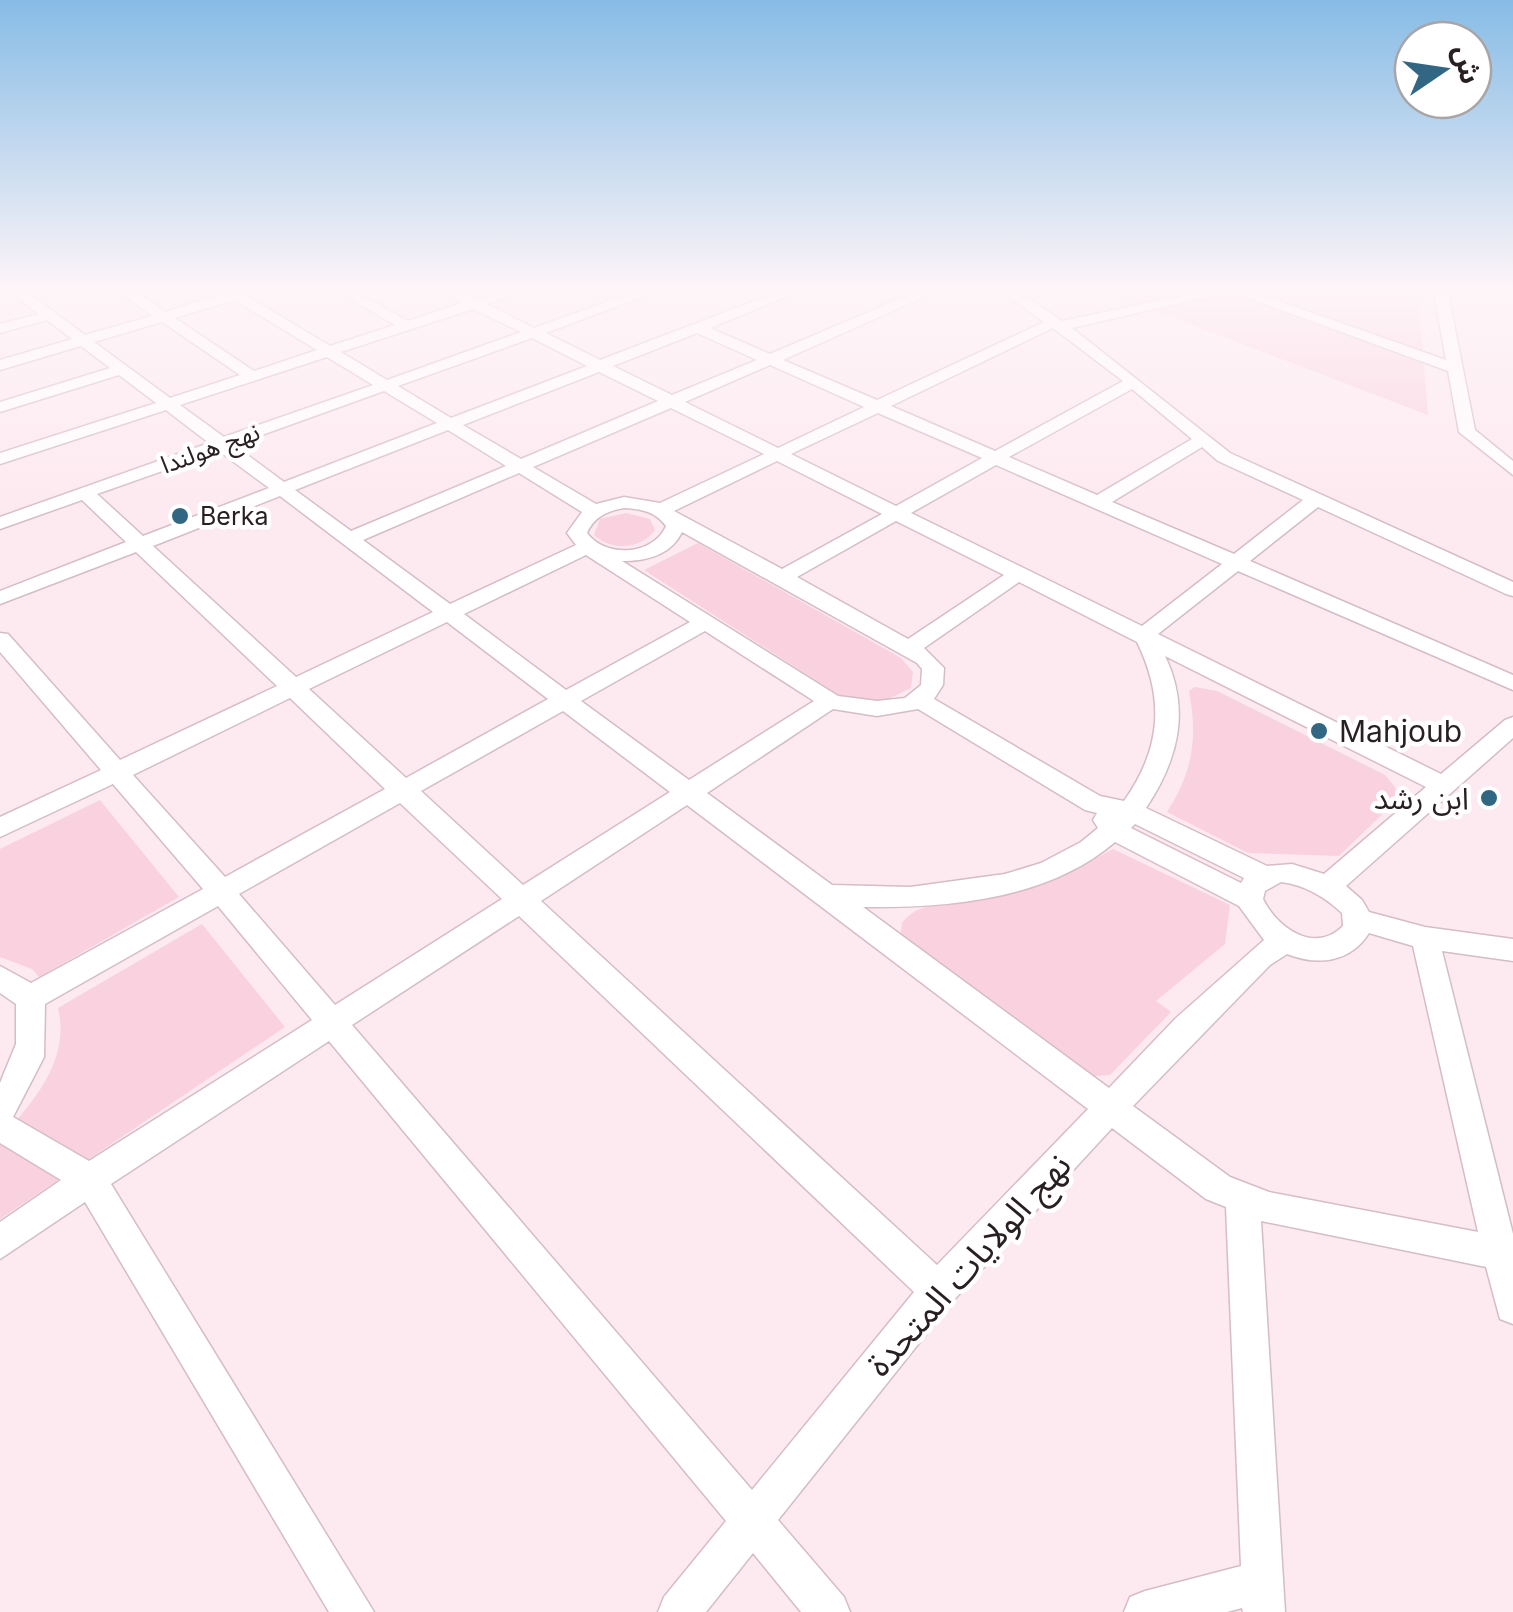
<svg xmlns="http://www.w3.org/2000/svg" width="1513" height="1612" font-family="Inter,'Noto Sans Arabic',sans-serif">
<style>
.green{fill:#f9d1df}
.lines{fill:none;stroke-linecap:round;stroke-linejoin:round}
.minor-casing{stroke:#d5bdc5;stroke-width:3}
.minor{fill:#fff;fill-rule:evenodd}
.poi-dot{fill:#326783;stroke:#fff;stroke-width:4}
.labels{text-anchor:middle;dominant-baseline:central;stroke-width:9;stroke-linejoin:round;paint-order:stroke}
.far-street-label{font-size:25px;fill:#271f22;stroke:#fff}
.far-poi-label{font-size:25px;fill:#271f22;stroke:#fff;text-anchor:start}
.poi-label{font-size:30px;fill:#271f22;stroke:#fff;text-anchor:start}
.near-street-label{font-size:35px;fill:#271f22;stroke:#fff}
</style>
<rect width="100%" height="100%" fill="#fde9f0"/>
<path class="green" d="M1108,293H1418L1428,415Z
M626,513L650,519L655,530C641,550 611,551 594,535L600,519Z
M698,543L901,658L913,672L911,688L880,703L840,696L644,570Z
M1195,687L1217,691L1385,775L1395,787L1397,800L1339,856L1248,853L1167,812C1193,772 1198,737 1189,691Z
M100,800L179,897L39,977L32,969L0,957V849Z
M1113,849L1230,905L1225,944L1156,1001L1171,1012L1110,1075L1083,1077L900,939L902,923C918,902 942,905 966,902C1019,896 1066,875 1113,849Z
M202,924L285,1027L0,1219V1138C33,1104 71,1059 58,1008Z"/>
<g class="lines">
<defs>
<path id="minor" d="M12,293H28L85,335L152,316L121,293H138L165,312L225,293H251L247,296L330,346L395,325L340,293H358L408,321L462,303L446,293H465L475,299L514,293L487,304L534,328L631,293H652L546,333L600,360L775,293H795L710,328L770,354L913,293H933L783,360L877,400L1044,322L1004,293H1021L1062,321L1195,293H1224L1072,328L1230,453L1513,582V596L1506,594L1318,507L1250,561L1513,675V690L1238,571L1158,634L1441,774L1505,720L1513,717V738L1346,886L1362,900L1369,912L1425,927L1513,939V961L1442,951L1513,1234V1324L1500,1319L1486,1267L1261,1221L1285,1612H1243L1242,1608L1227,1612H1124L1130,1597L1145,1591L1241,1566L1226,1207L1206,1199L1112,1128L951,1303L778,1520L844,1597L850,1612H801L753,1553L706,1612H658L664,1597L726,1521L329,1041L111,1184L374,1612H329L85,1202L0,1259V1222L61,1180L0,1143V1083L16,1044V1004L0,993V966L31,983L203,889L113,784L0,837V817L101,770L0,652V633L8,634L120,760L277,686L136,552L0,604V591L126,542L82,500L0,529V517L209,443L166,410L0,464V453L156,403L119,375L0,412V402L110,368L81,346L0,370V360L72,339L47,320L0,333V324L38,314ZM234,300L317,350L254,371L175,318ZM473,309L521,332L387,380L341,352ZM162,322L240,375L170,398L94,342ZM1053,328L1123,381L995,451L891,406ZM697,333L757,360L672,395L613,366ZM532,338L587,366L451,418L398,386ZM327,357L373,385L224,437L180,405ZM770,365L864,407L778,448L685,402ZM599,372L658,401L521,459L463,425ZM1132,389L1192,439L1097,495L1009,457ZM384,391L437,423L284,482L234,445ZM671,408L764,454L660,503L624,497L596,504L533,467ZM878,413L982,458L896,506L791,454ZM448,430L506,466L351,531L295,490ZM1202,447L1218,461L1303,500L1234,554L1112,502ZM219,451L269,488L143,536L97,494ZM777,461L882,514L782,569L674,511ZM996,465L1222,564L1142,626L911,513ZM519,473L582,512L567,533L576,545L450,604L363,540ZM280,496L433,612L296,677L153,546ZM624,508C641,509 655,511 666,526C653,556 605,558 587,533C594,517 607,511 624,508ZM896,521L1004,575L908,639L797,577ZM682,532L917,663L922,669L921,685L905,698L877,701L838,696L622,561C647,561 671,555 682,532ZM586,555L690,622L566,690L464,614ZM1019,582L1137,642C1165,699 1161,749 1124,801L1100,796L934,699L943,685L944,668L924,648ZM447,622L548,699L406,778L309,689ZM705,631L814,701L689,780L581,701ZM1165,656L1426,787L1324,874L1292,864L1267,866L1146,808C1178,760 1191,710 1165,656ZM290,698L385,789L225,877L133,775ZM833,709L877,716L918,709L1085,810L1097,813L1093,820L1098,828L1081,842L1041,863L1005,874L910,887L832,885L707,793ZM563,711L670,792L523,885L421,791ZM400,803L502,899L335,1005L239,894ZM687,805L1088,1109L937,1265L541,901ZM1135,824L1244,878L1241,883L1131,828ZM1115,842L1239,906L1264,940L1176,1018L1109,1088L863,907C948,908 1047,900 1115,842ZM1281,882C1305,885 1325,897 1342,913L1343,926C1315,954 1278,929 1263,899L1265,891ZM218,906L312,1020L89,1161L13,1117L44,1057L45,1004ZM519,916L914,1292L752,1490L352,1025ZM1369,933L1413,946L1478,1232L1269,1192L1230,1177L1133,1106L1270,965L1287,954C1317,966 1350,963 1369,933Z
M1235,293H1256L1446,360L1434,293H1448L1475,430L1513,461V475L1459,432L1448,371Z"/>
</defs>
<use href="#minor" class="minor-casing"/>
<use href="#minor" class="minor"/>
</g>
<linearGradient id="sky" x2="0" y2="1"><stop stop-color="#87bce6"/><stop offset="0.56" stop-color="#fef5f8"/><stop offset="1" stop-color="#fef5f8" stop-opacity="0"/></linearGradient>
<rect width="1513" height="519" fill="url(#sky)"/>
<g class="poi-dot">
<circle cx="180" cy="516" r="10"/>
<circle cx="1319" cy="731" r="10"/>
<circle cx="1489" cy="798" r="10"/>
</g>
<g class="labels">
<g class="far-street-label">
<text transform="translate(210 448) rotate(-20)">نهج هولندا</text>
</g>
<g class="far-poi-label">
<text x="200" y="516">Berka</text>
</g>
<g class="poi-label">
<text x="1339" y="731">Mahjoub</text>
<text x="1469" y="798" text-anchor="end">ابن رشد</text>
</g>
<g class="near-street-label">
<text transform="translate(968 1264) rotate(-48)">نهج الولايات المتحدة</text>
</g>
</g>
<g transform="translate(1443 70) rotate(77)"><circle r="48" fill="#ffffff" stroke="#a9a5a7" stroke-width="2.5"/>
<path d="M0-8L18 38L0 25L-18 38Z" fill="#326783"/>
<text y="-15" font-size="28" font-weight="bold" text-anchor="middle" fill="#271f22">ش</text>
</g>
</svg>
